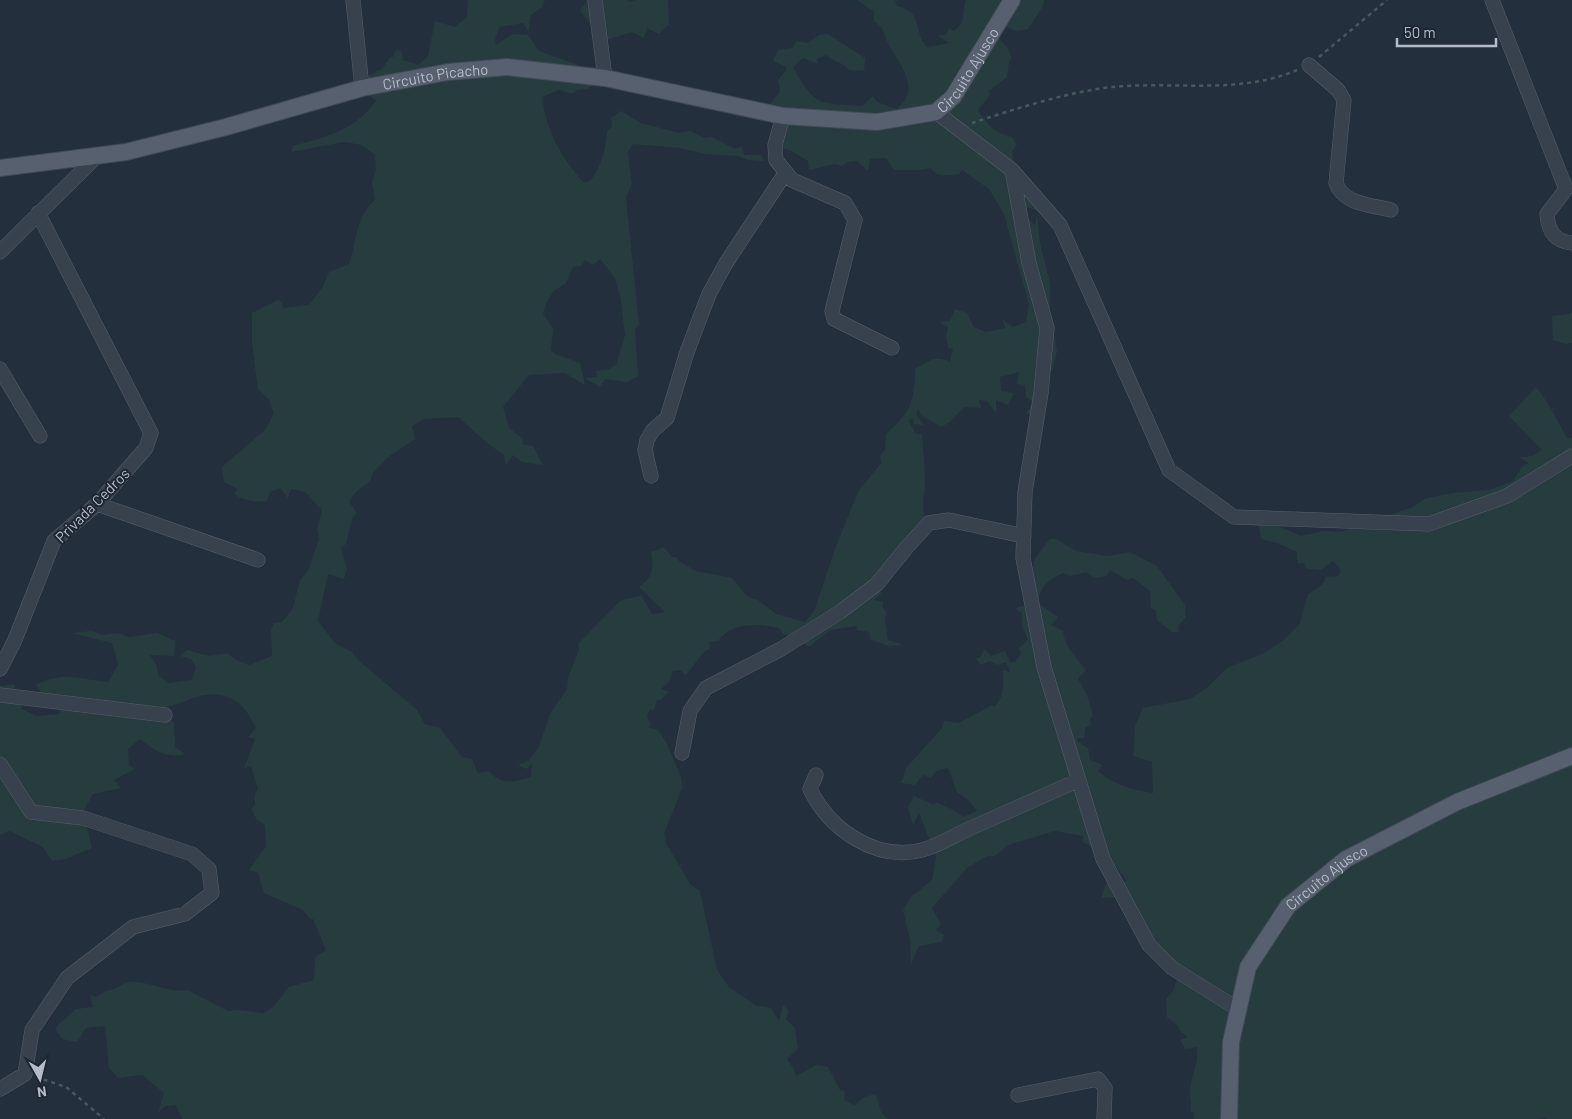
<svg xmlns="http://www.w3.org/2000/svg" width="1572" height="1119" font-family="Barlow,sans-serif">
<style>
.green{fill:#263c3f}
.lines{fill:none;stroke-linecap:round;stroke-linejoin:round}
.minor-casing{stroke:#565f6c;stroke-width:15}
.major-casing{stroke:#414a57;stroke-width:18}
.path{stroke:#44595c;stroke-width:2.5;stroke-dasharray:4 4;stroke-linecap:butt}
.minor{stroke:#38414e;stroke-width:14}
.major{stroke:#56606e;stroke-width:16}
.labels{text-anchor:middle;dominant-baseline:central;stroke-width:4;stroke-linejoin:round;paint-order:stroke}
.street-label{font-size:15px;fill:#b4bcc9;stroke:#1d2633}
</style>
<rect width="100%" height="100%" fill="#242f3e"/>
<path class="green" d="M468,0H545L542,7L531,15L529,32L523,23L500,27L495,39L496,45L512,34L528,35L539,51L586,68L592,84L589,89L577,90L572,94L559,90L542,97C547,133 560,155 583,182L590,181C602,165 605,151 607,131L612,127L611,118L621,111L641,123L679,133L690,131L705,138L712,137L735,149L742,146L744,155H761L764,161L748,160L738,156L705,154L680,148L633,144L628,152L632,184L626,197L639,325L635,330L638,376L627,382L605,379L600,387L585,378L597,377L596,371L607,370L616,365L625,335L620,296L615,278L600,259L593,265L585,260L581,266L573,267L566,283L554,291L546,303L543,314L553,328L551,350L555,354L580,363L585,385L565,373L529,375L503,407L509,428L522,438L523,444L533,446L543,465L522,462L513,455L506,465L504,455C488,445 473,430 458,417L424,419L412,426L415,439L388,457L373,473L370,481L356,492L349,502L357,513L352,518L346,544L341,548L347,569L344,579L328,574L318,621L335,643L352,652L357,659L417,710L425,724L440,728L462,757L472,759L478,773L489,771C502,786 513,782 531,777L532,763L527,769L518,765L529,760L539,747L550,714L567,689L568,677L579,650L578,644L620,601L641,595L652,614L665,612L639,587C653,577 654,569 651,552L664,547L672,557H676L680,562L696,571L732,578L747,596L758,600L776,614L805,622L815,609L836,546L858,492L881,463L880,456L885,450L886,434C912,411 914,402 915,369C929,360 936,355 950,362L953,349L948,348L946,337L948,327L940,322L950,321L955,309L967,313L974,327L986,332L1005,328L1003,320L1013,327L1026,322L1029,304L1004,214L989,189L962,170L959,174C947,175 938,179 931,168L919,170H894L886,158L870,159L868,171L857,161L848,162L842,166L835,164L809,170L808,161L790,150L781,148V131L769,116L770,104L780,92L778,80L786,70V67L773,61L778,50L792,48L797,41L808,43L819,35L828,34L865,58L864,71L849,70C843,62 834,62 826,55L817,59L818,64L803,58L793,67C815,107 819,103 862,106L873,96L877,102L897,109C901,104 907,99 908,93C911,75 895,57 888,43C883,34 884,27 874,21V12L857,0H895L897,6C925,13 912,31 927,47L949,43L937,35H945L950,28L954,31L962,23L965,1L968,0H1044L1043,6L1028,29L1016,31L1003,26L993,32L1007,47L1012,58L1009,62L1007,77L989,91L990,95L978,110C987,124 995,134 1012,137L1017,145L1012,151L1015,169L1039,211L1027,207L1023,214L1035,225L1037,214L1040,243L1050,283V313L1057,351L1053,369L1039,383L1041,413L1026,414L1033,402L1026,397L1025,385L1017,384L1019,372L1000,377L1001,391L1014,393L1008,405L996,400V413L987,401L979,400L981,408L964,407L950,422L941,427L921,415L918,409L916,415L924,425L914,424L913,418L908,420L915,433L922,435C923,451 925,467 925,483C925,498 921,500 925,518L880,585L881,594L874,600L883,602V608L887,613L885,620L888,640L903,645L888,646L870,639L869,632L857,630L856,626L830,630L809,647L792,636L783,634L779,628C759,623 730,622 718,641L709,642L710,648L704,652L686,675L680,670L673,671L669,682L661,689L669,692L661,700H657L654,710L650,709L647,717L651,724L648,727L658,730L666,742L681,777L682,788L664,834L666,843L690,884L700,891L717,970L729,987L755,1005L771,1008L779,1021L783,1005L789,1011L786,1019L795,1028L798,1049L787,1059L794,1069L796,1076L816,1065L828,1067L840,1090L845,1091L844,1100L855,1105L864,1097L876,1094L881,1112L888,1119H182L176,1105L166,1106L158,1112L164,1093L142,1075L118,1078L109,1068L105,1026L86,1028L77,1042L62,1039L55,1029C61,1020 69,1018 75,1009L93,1007L90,995L97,997C104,991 106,991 114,989C119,987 123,983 128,982C149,980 168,994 187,990L228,1011L237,1010L264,1013L273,1007L289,987L314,980L315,957L326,950L313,919H310L303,910L264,893L258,873L249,870L266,846L265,825L257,820L251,809L255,805V794L258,789L251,766L244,768L255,739L248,737L256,728C244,702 229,690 200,696C189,698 180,705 169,706L167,713L174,723L175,747L185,754C168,760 152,749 140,739L128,749L129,765L135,769L114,780L121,788L93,794L83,811L92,848L65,859L52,861L43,847L9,831L0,835V686L14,684L22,709L36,716L59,714L63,703L46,697L35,685C64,671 78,679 108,682L118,665L112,643L72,633L92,631L103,635L117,633L129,637L157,633L175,641L174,656L150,655L157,666L158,675L168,683L192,680L196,667L191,659L180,656L187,650L210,656L227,653L236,660L249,665L272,656L271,630L274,623L282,622L293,608L300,580L308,571L319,539L317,530L322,510L305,492L291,489L288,498L280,488L270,492L267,501C257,503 243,500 234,494L238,489L224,482L222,467L266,429L274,413L269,400L258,389L252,344V313L278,300L282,302L283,308L309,305L322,288L329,272L349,264C357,242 355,217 375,200L372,182L376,170L375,155L362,145L344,142L291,152L293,146C326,137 354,131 376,101L364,90L369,75L382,69L390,57H393L396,49L402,53L403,60L418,65L428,56L435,21L455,27L467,17Z
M588,0H627L630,2L636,0H668L669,24L659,34L647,28L644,38L632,32L603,41L580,10Z
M1572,312V343L1566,344L1553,340L1552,316L1569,314Z
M1536,387C1549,402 1557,421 1567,438H1572V1119H1547L1546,1117L1536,1119H1194V1113L1190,1111C1193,1102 1188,1095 1190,1087C1193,1071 1198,1064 1197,1047L1185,1049L1180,1040L1187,1037L1179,1029L1178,1026L1167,1017L1166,999L1173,991L1177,979L1118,897L1101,898L1110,874L1119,882L1127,881L1107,854L1083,842V836L1055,831L1008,845L995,856H987L967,868L932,908L941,924L936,930L944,935L942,942L919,946L911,964L910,940L903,910L911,897L932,880L936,857L919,813L913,825L908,807L914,796L934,805L936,802L954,810L963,817L977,811L967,799L957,792L948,768L936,771L931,778L923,775L915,785L901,783L906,768L942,728L944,721L959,723L992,705L994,707C1005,697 1003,684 1003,670L1010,672L1006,662L997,665L990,661L981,665L976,659L980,657L985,649L991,656L1005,651L1010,662H1015L1021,654L1019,648L1028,640L1022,626V613L1015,609L1021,606H1030L1031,577L1035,558L1050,539H1056L1076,551L1107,556L1130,552L1157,566L1185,605L1186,617L1178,626L1179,632H1172L1157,620L1156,611L1151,608L1150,591L1133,578L1127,580L1110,570L1106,576L1094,578L1086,572L1070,576L1063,573C1048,580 1040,586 1038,603L1058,617L1051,625L1063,631C1064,646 1077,658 1086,670L1078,679L1087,695L1093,715L1090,719L1091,725L1085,728L1084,738H1077L1078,742L1088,748L1090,760L1103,765L1098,771C1113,785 1134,790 1153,793L1152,762L1133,756L1135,726L1143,708L1190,699L1208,687L1227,668L1262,654L1284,640L1300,623L1308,594L1322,585L1326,577L1338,576L1341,570L1333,561L1321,570L1307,569L1304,563L1298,564L1297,552L1277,543L1261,539L1259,525L1278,526L1301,536L1323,531L1342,532L1413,507L1424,499L1452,493L1489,490L1513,481L1522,467L1528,463L1520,457L1532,456L1542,450L1509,416Z"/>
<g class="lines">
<defs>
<path id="minor" d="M353,0L362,88
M595,0L605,78
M1492,0L1566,189
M1309,65L1338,90L1344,100L1336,183C1343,204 1371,205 1391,210
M936,112L1012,170L1029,263L1047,328L1041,393L1025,492L1023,558L1044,667L1103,859L1149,945L1172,968L1238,1009
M783,116L775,145L776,160L792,180L845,203L855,220L832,311L834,319L892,348
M1012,170L1060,225L1169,470L1234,517L1429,524L1507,496L1572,456
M1566,189L1547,214C1548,231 1554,241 1572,243
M0,252L97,156
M0,369L40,436
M651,476L645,450L647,440L653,430L667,418L687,352L709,294L726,263L786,172
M97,504L258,560
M0,669L14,642L54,541L97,504L146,448L151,433L38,213
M0,695L165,715
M682,753L690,711L706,688L781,649L840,612L877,584L907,547L929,523L949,520L1024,536
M0,764L31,812L83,818L192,854L209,869L212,893L185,914L133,927L67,978L32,1030L25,1074L0,1089
M816,775L810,789C829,829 876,862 922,850C938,846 955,835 971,828C1007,812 1043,796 1079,780
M1018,1095L1098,1079L1105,1088L1104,1119"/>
<g id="major">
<path id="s1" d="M0,168L126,152L226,127L362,88L448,72L507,67L605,78L783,116L877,122L936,112L953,97L1012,0"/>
<path id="s2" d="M1229,1119L1231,1042L1248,967L1288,906L1346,859L1457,802L1572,756"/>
</g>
</defs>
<use href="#minor" class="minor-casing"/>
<use href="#major" class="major-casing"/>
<path class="path" d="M1319,57L1387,0
M972,123C1015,109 1067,92 1112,87C1173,81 1240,95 1297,70
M36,1077L66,1087L104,1119"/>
<use href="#minor" class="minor"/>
<use href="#major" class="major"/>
</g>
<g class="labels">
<g class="street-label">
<text stroke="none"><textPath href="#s1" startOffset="1006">Circuito Ajusco</textPath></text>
<text stroke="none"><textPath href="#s1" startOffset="446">Circuito Picacho</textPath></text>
<text transform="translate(92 505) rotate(-45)">Privada Cedros</text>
<text stroke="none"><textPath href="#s2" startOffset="275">Circuito Ajusco</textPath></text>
</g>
</g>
<g transform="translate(40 1079) rotate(172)" stroke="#1d2633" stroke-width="4" paint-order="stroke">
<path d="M0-4L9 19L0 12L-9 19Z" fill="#b4bcc9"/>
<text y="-8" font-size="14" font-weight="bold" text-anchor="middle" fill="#b4bcc9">N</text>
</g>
<path d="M1397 38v8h99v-8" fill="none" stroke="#b4bcc9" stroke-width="2.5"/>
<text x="1404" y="38" font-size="15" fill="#b4bcc9" stroke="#1d2633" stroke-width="4" paint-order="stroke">50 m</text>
</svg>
